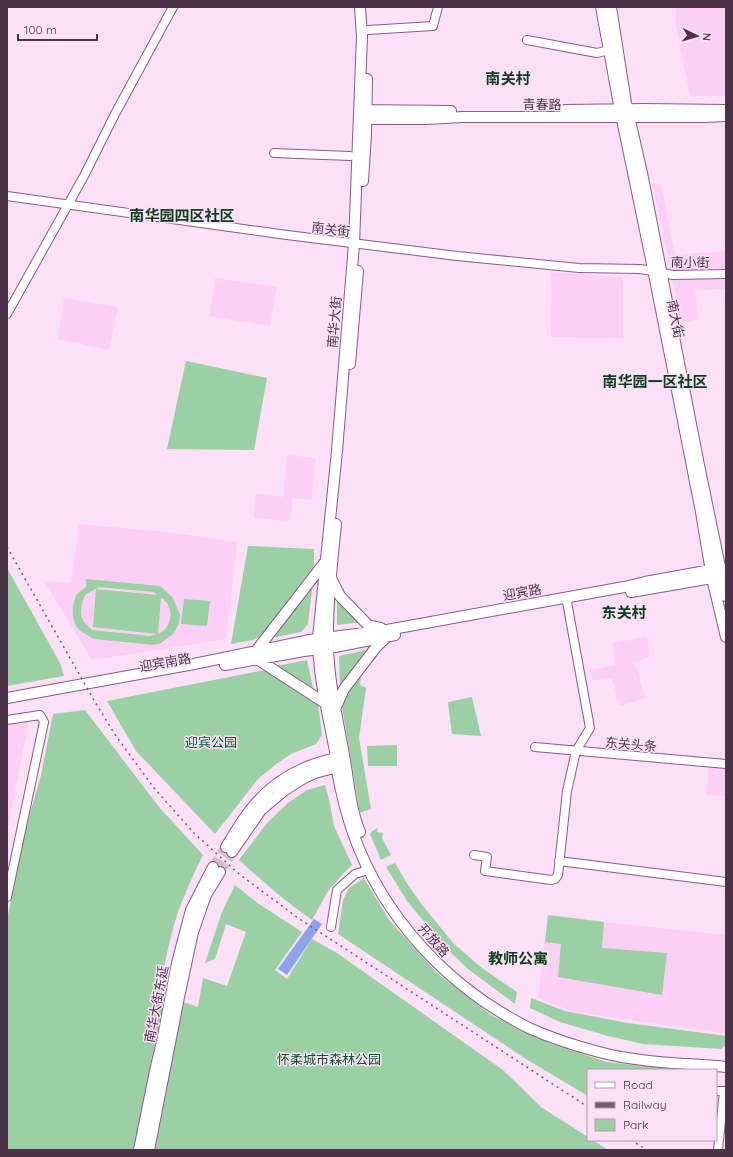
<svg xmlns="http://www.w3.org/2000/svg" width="733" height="1157" font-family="Quicksand,'Noto Sans SC',sans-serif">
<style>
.built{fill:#fcd0f6}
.green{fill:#9ad0a4;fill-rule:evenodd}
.water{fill:#8da4eb}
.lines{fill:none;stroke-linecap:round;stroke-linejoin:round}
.major-tunnel{stroke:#d8bdd4;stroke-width:10;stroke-dasharray:10 5;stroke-linecap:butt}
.minor-casing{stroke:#91578c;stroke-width:10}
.major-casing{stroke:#91578c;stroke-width:12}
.minor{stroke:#fff;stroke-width:8}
.major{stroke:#fff;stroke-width:10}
.rail{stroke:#755b72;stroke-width:1.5;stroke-dasharray:2 4;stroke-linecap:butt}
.labels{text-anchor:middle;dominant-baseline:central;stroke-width:3;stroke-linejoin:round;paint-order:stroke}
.street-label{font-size:13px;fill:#4d334a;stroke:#fbe0f7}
.park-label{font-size:13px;fill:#035926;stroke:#fbe0f7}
.quarter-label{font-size:15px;font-weight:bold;fill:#0b3f1d;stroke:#fbe0f7}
</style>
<rect width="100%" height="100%" fill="#fbe0f7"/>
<path class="built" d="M675,7L726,8V96H690L676,26Z
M652,183L661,184L675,255L726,251V290L714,289L695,291L699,319L682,323Z
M550,272L623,277V338L551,337Z
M215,278L277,287L270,326L209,316Z
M64,298L118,307L109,350L58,339Z
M287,455L316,458L312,500L293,498L290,521L254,518L256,494L283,497Z
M79,524L167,532L237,542L226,639L92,660L44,581L71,583Z
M647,637L650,657L635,662L645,698L620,706L612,679L592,680L590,670L616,665L612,643Z
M29,719L7,834V723Z
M709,767L726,769V797L706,794Z
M548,915L604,922L726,935V1033L634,1021L571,1011L538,998Z"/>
<path class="green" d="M186,361L267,378L254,450L167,449Z
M248,546L314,549V566L261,636L253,640L231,644Z
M7,568L60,663L64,676L7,686Z
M86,579L160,586L173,598L180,615L179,624L173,634L161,643L153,645L94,639C88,635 80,632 76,626C72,619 72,606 75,598C77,593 82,590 86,587ZM99,587L154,592L157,595L96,589L93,627L157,634L150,636L92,630L83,621L81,614L82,602L85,595ZM161,598C175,605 173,628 158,634Z
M313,582L308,624L301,632L271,638Z
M337,594L363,622L337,625Z
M184,599L210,601L207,626L181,624Z
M371,649L340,689L339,656Z
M307,660L314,692L276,666Z
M265,670L318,703L322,735L316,744L291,754L275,765L258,779L215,834L136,751L107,701Z
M361,675L360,685L366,688L359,738L371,809L360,813L341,701Z
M472,697L481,736L452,734L448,702Z
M85,710L159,807L203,855C193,875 184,895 177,915C169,941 164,967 159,994L198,1007L203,978L227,986L246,932L226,924L215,959L205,963L222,912L235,885L259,904L302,932L275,970L287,979L312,939L337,953L503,1070L541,1107L588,1137V1140H593L608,1150H7V920L23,838L41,775L53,714Z
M397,745V766H368L367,746Z
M325,785L329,799L334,826L352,865L342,875L328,891L312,920C285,901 263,882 239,860L267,823L288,803L307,790Z
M378,828L377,832L383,833L382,838L391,855L381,860L370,834L372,831Z
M395,863L408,885L423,906L454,944L482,968L517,992L515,1004L468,969L444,946L407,901L386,867Z
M364,878L389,920L437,973L491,1015L549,1043L607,1062L683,1070H588V1096L526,1059L338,934L343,900L349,888Z
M548,915L604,922L602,948L667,953L662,995L558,977L561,944L545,942Z
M531,998L565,1011L628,1023L726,1036V1045L721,1049L643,1044L608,1036L560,1022L530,1008Z"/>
<path class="water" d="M314,919L322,924L287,975L278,969Z"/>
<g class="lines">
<path class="major-tunnel" d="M213,867L226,847
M220,872L232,852"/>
<defs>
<path id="minor" d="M368,30L433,26L438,7
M527,40L597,53L609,50
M274,153L350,156
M7,196L287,235L457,256L579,268L640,269L653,271L673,275L726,274
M7,314L84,176L115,114L173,7
M7,720L40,715L44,722L7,897
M535,747L726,764
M474,855L487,857L485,871L551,880L555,879L558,875L567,791L576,751L590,728L567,602
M559,861L726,882
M331,927L337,890L355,874L368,870
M716,1091H726
M718,1150L724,1091"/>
<path id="major" d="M360,7L362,36L354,244L337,451L318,638C318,676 328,714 335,751C336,758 336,765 337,771C341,792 346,813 353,833C383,918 449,988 529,1028C551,1038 576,1046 599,1052C640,1063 684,1063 726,1067
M601,7L620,110L651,259L701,512L712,578L726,637
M611,7L626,103L642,173L699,465L726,596
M361,110L451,111
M565,110L644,109L725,110
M359,119H426L463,117H704L726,116
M363,181L366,134L367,79
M350,364L358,271
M336,524C332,564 327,607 328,647C329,684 338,720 344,755C349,781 350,808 360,832
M331,578L340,596L368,625L381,628
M631,592L712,578L726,577
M256,651L325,562
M257,659L325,703
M225,665L304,651L335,647L395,635
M7,698L194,664L310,640L387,630L624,587L645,582L711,570L726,569
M335,709L344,689L377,646L387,637
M226,847C234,834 242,820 251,809C274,780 306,763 343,757
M232,852L261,810L285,790L304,778L315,773L341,766
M139,1150L155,1071L162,1042L177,963L191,910L213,867
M149,1150L179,997L193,932L206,895L220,872"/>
</defs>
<use href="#minor" class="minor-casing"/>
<use href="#major" class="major-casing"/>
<use href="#minor" class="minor"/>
<use href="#major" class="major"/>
<path class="rail" d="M7,547L95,702L116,736L154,788L194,833L239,874L298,918L588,1107
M631,1140L647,1150"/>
</g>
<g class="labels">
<g class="street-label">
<text x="542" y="104">青春路</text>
<text transform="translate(331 229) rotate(7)">南关街</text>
<text transform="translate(690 262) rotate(1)">南小街</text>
<text transform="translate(676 319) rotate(79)">南大街</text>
<text transform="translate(334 322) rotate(-85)">南华大街</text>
<text transform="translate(522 592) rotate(-10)">迎宾路</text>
<text transform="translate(165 662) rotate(-10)">迎宾南路</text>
<text transform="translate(631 744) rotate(5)">东关头条</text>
<text transform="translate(434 940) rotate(48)">开放路</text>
<text transform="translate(156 1004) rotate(-79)">南华大街东延</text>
</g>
<g class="park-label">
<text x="211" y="742">迎宾公园</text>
<text x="329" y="1059">怀柔城市森林公园</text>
</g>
<g class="quarter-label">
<text x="508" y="78">南关村</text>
<text x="182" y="215">南华园四区社区</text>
<text x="655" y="381">南华园一区社区</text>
<text x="624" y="612">东关村</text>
<text x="518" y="958">教师公寓</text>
</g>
</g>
<rect width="733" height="1157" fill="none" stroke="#4d334a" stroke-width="16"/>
<rect x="587" y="1069" width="130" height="72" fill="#fbe0f7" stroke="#b59bb2"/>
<rect x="595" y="1082" width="20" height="6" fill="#ffffff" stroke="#b59bb2"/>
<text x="623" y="1089" font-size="12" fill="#4d334a">Road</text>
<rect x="595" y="1102" width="20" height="6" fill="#755b72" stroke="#b59bb2"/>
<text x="623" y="1109" font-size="12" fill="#4d334a">Railway</text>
<rect x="595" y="1119" width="20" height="12" fill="#9ad0a4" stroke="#b59bb2"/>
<text x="623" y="1129" font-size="12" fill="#4d334a">Park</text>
<g transform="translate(697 36) rotate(95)" stroke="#fbe0f7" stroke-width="3" paint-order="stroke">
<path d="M0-3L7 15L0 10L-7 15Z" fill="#4d334a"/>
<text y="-6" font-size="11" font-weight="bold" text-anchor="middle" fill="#4d334a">N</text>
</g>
<path d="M18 34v6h79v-6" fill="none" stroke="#4d334a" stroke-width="2"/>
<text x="24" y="34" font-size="12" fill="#4d334a" stroke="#fbe0f7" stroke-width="3" paint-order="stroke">100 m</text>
</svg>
